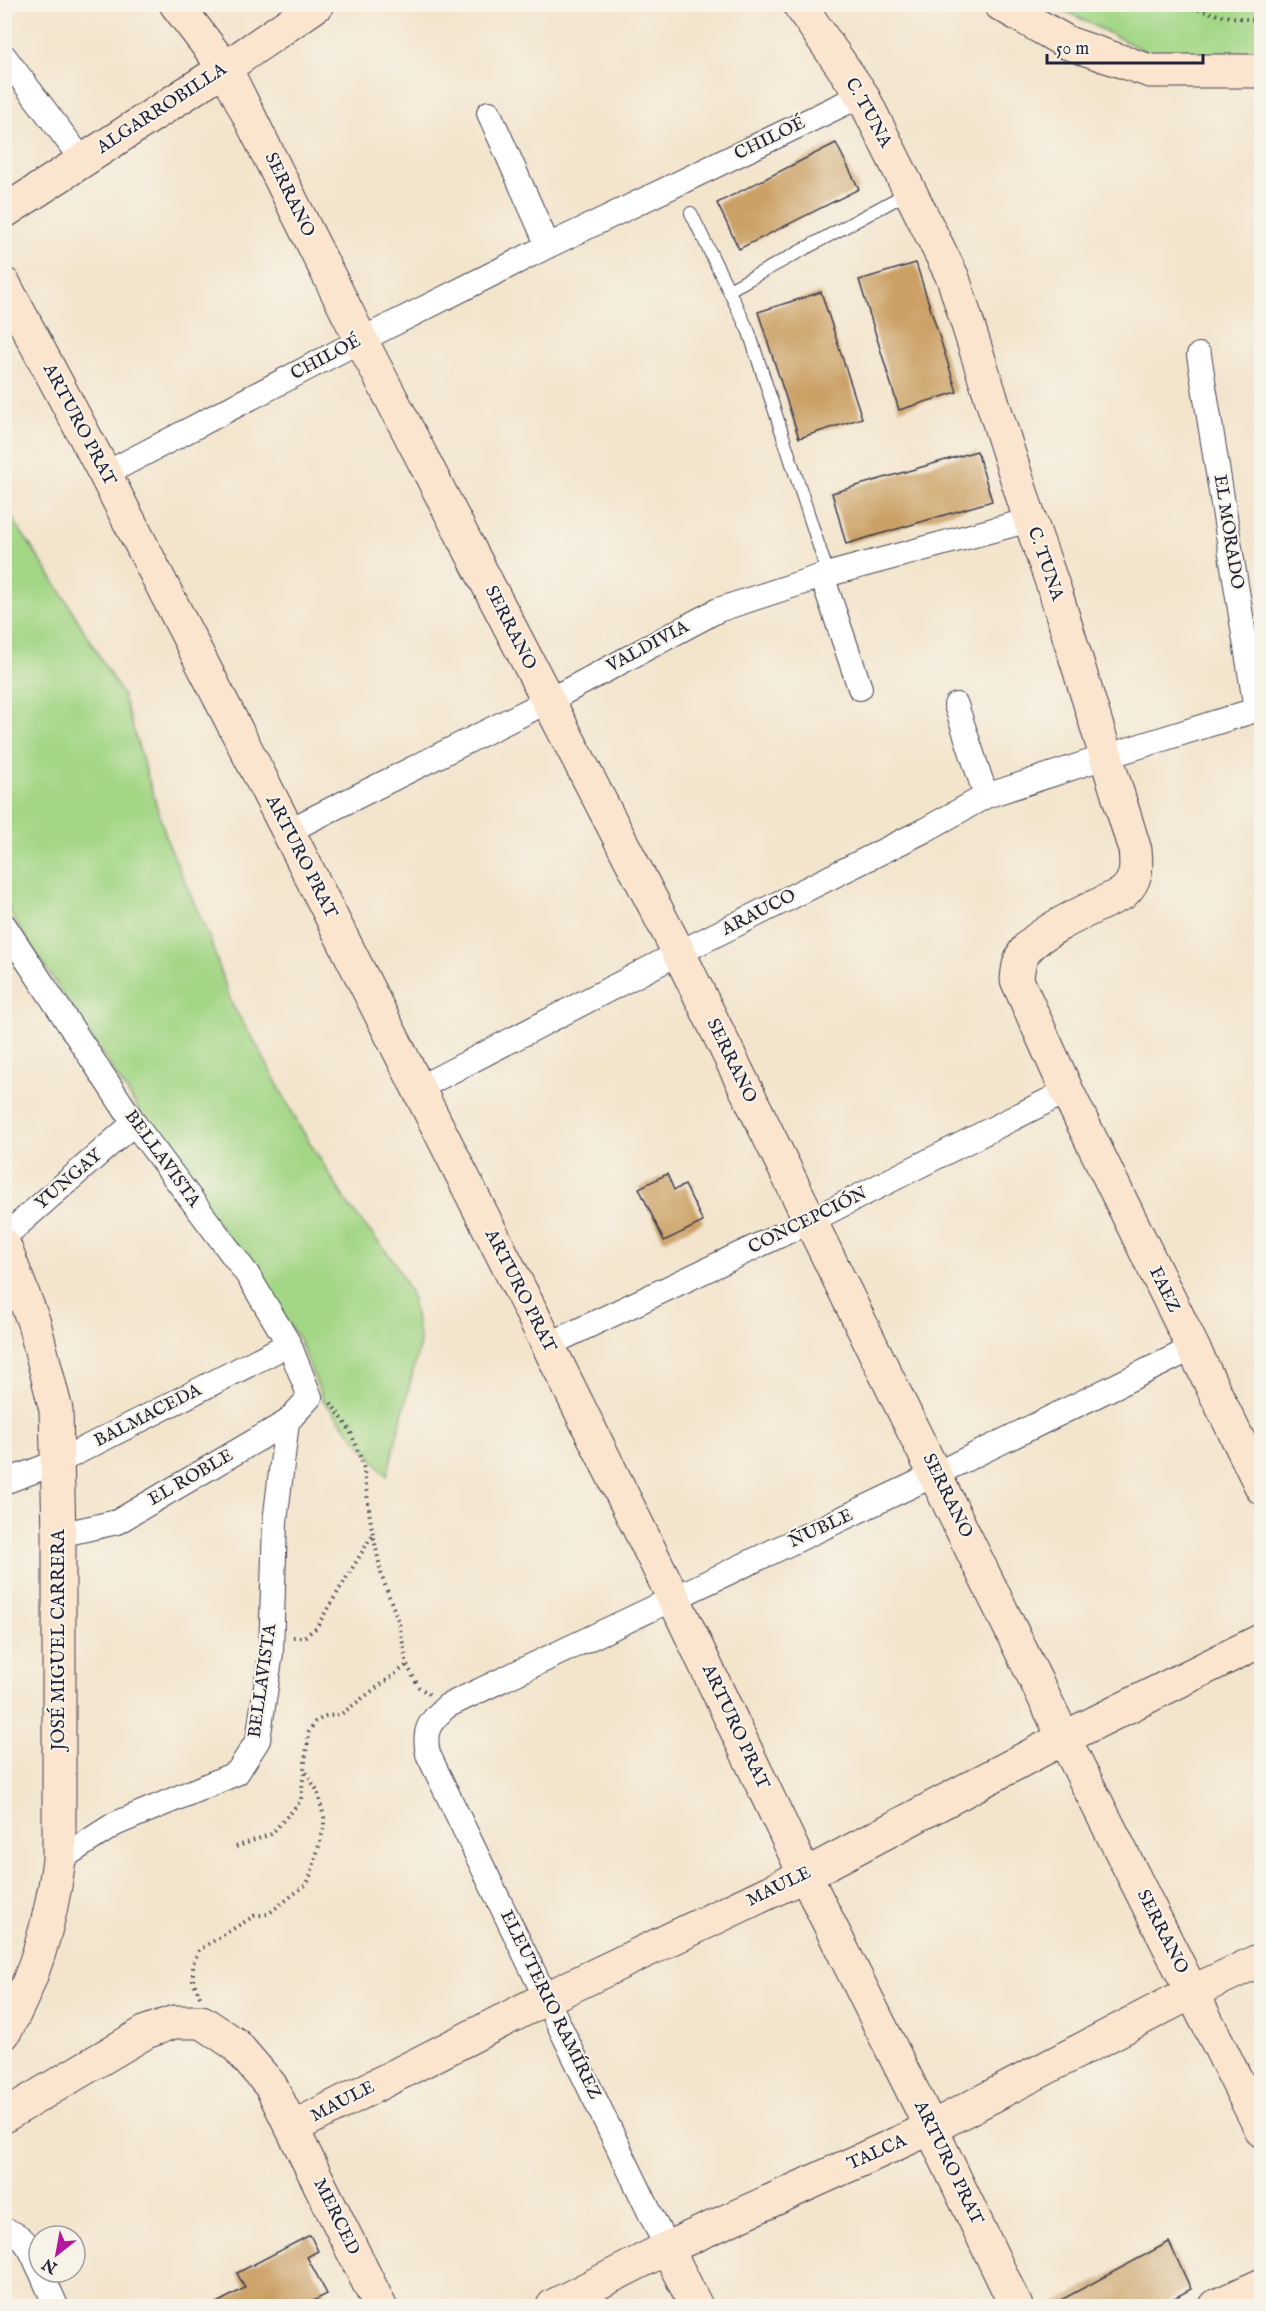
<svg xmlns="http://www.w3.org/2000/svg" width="1266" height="2311" font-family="'IM FELL English',serif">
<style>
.green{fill:#a3d685;stroke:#627c60;stroke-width:1.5}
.building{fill:#cba065}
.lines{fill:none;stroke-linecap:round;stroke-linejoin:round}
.lane-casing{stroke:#413f51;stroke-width:14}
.street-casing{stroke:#413f51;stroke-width:26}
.secondary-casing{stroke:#413f51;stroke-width:35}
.path{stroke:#413f51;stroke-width:4;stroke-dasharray:1.5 4.5;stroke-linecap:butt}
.lane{stroke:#fff;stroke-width:12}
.street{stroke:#fff;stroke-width:24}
.secondary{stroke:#fbe5cf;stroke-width:33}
.labels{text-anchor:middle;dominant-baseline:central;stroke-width:4.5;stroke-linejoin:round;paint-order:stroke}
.street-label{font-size:18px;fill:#22223b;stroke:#f7f3e8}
</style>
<rect width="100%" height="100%" fill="#f7f3e8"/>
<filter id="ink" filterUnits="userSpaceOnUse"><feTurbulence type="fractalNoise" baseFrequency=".0167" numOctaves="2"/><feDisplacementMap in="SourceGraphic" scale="12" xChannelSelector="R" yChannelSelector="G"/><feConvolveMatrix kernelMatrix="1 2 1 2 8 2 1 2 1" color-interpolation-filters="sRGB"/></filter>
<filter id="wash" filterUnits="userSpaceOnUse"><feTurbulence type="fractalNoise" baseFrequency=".008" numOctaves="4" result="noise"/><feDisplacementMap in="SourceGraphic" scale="24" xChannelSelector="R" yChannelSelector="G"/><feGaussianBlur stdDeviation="1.35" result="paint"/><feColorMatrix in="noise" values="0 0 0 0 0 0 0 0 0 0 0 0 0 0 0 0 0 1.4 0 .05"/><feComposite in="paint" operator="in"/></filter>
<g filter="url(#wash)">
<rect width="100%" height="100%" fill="#f3e4cc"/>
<path class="green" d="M1053,5H1261V73L1163,60Z
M4,506L60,590L123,696L168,843L209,937L232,1005L260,1051L300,1127L349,1206L394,1261L411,1294L420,1343L387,1476L323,1400L299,1339L143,1116L13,918L5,898Z"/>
<g id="blocks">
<path class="building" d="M836,143L859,189L739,249L717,203Z
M916,263L957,392L899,410L859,280Z
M821,292L862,418L799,438L758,312Z
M977,451L992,501L846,544L832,493Z
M667,1174L674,1190L685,1185L703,1222L664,1241L639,1188Z
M310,2235L318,2251L307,2257L327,2294L302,2307H209L245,2288L237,2273Z
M1169,2242L1191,2289L1158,2307H1048Z"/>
</g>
</g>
<g filter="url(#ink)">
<use href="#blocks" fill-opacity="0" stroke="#413f51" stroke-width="1.5"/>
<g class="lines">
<defs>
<path id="lane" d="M691,213L749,332L828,574
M729,290L909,192"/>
<path id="street" d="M4,56L83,161
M489,113L548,246
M1199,355L1256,709
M105,474L361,340L548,246L862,95
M822,576L860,688
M956,705L986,796
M288,831L548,701L718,610L822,576L1030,520
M4,925L134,1123L247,1274L289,1344L310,1397L287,1422L117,1522L59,1535
M417,1089L679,953L925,830L986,796L1108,756L1262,708
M4,1237L134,1123
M548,1345L810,1221L1067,1091
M4,1482L58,1462L289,1344
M59,1860L115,1824L237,1773L258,1740L271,1653L275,1522L287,1422
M4,2231C25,2234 32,2251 39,2268
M667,2248L428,1754C423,1730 429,1722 447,1706L936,1474L1193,1348
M41,2272L56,2306"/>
<path id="secondary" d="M176,4L225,68L361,340L679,953L1064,1738L1262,2131
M799,4L862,95L953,278L1030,520L1056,594L1135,850C1137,868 1137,880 1123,893C1098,906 1043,928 1026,950C1019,959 1018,968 1017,980L1067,1091L1262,1488
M1000,4L1068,43L1150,71H1262
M4,212L225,68L318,4
M4,284L105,474L288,831L548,1345L674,1599L805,1875L931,2128L1016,2306
M4,1245L34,1323L56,1410L59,1535V1860C51,1920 35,1980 4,2033
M4,2116L146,2032L174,2022H202L235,2044L271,2086L380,2306
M292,2128L547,1998L805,1875L1064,1738L1262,1640
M667,2248L696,2306
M553,2306L667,2248L931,2128L1192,1992L1262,1959
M1216,2306L1262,2285"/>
</defs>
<use href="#lane" class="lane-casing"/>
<use href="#street" class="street-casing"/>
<use href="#secondary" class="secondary-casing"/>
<path class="path" d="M1175,4L1223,16L1262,21
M331,1403L350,1430L363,1464L371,1524L382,1577L399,1623L407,1665L419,1687L429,1694
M293,1637H304L316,1628L373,1534
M236,1847L271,1834L292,1811L301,1800L304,1769
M200,1997L193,1980V1964L199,1950L254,1916L268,1914L307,1884L312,1871L324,1827V1817L317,1790L304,1769L309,1732L315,1722L326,1716L340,1715L407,1665"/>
<use href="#lane" class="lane"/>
<use href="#street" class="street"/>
<use href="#secondary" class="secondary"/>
</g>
</g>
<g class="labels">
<g class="street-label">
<text transform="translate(162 109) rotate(-33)">ALGARROBILLA</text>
<text transform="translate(868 113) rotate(61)">C. TUNA</text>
<text transform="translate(770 139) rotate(-26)">CHILOÉ</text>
<text transform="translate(289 195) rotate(64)">SERRANO</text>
<text transform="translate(326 358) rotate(-28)">CHILOÉ</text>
<text transform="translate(79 425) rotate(62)">ARTURO PRAT</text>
<text transform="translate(1228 532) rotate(81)">EL MORADO</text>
<text transform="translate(1045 564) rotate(71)">C. TUNA</text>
<text transform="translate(510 628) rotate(63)">SERRANO</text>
<text transform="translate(648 647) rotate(-28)">VALDIVIA</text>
<text transform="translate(301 857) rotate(63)">ARTURO PRAT</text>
<text transform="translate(759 913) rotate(-27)">ARAUCO</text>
<text transform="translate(731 1061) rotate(64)">SERRANO</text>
<text transform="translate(162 1159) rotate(54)">BELLAVISTA</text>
<text transform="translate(69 1180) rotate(-41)">YUNGAY</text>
<text transform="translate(808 1221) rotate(-26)">CONCEPCIÓN</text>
<text transform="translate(1164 1290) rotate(64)">FAEZ</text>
<text transform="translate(520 1291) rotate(63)">ARTURO PRAT</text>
<text transform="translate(148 1416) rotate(-27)">BALMACEDA</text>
<text transform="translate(191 1478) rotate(-30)">EL ROBLE</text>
<text transform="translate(947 1496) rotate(64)">SERRANO</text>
<text transform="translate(821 1529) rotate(-25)">ÑUBLE</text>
<text transform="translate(59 1640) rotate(-90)">JOSÉ MIGUEL CARRERA</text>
<text transform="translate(263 1681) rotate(-82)">BELLAVISTA</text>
<text transform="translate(735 1727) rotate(65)">ARTURO PRAT</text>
<text transform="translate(779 1887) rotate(-26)">MAULE</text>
<text transform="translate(1162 1932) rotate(63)">SERRANO</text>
<text transform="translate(550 2005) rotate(64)">ELEUTERIO RAMÍREZ</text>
<text transform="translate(343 2102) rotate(-27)">MAULE</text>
<text transform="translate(877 2153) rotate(-24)">TALCA</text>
<text transform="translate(948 2163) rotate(64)">ARTURO PRAT</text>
<text transform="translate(336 2217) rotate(64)">MERCED</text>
</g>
</g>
<rect width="1266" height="2311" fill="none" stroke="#f7f3e8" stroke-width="24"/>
<g transform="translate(57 2254) rotate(211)"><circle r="28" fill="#f7f3e8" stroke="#a29fa3" stroke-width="1.5"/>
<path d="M0-4.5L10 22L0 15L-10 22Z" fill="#b5179e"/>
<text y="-9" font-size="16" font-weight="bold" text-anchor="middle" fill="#22223b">N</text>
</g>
<path d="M1047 54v9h156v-9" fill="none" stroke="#22223b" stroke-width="3"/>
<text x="1056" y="54" font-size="18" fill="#22223b" stroke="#f7f3e8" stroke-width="4.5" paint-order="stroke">50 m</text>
</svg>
